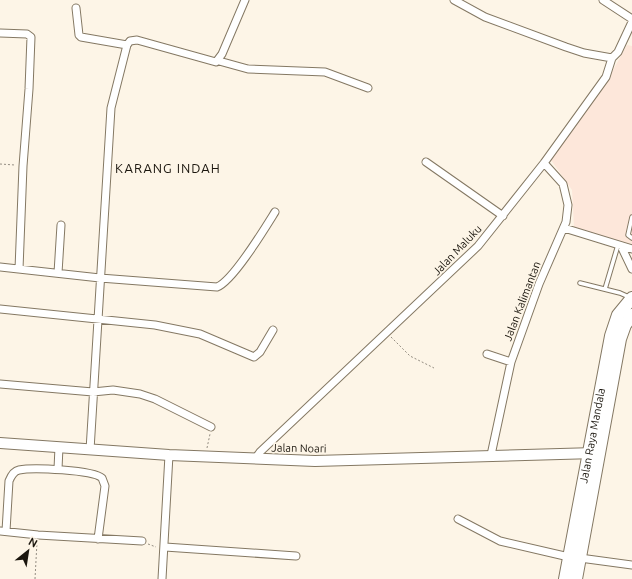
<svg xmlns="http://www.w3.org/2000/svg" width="632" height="579" font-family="Ubuntu,sans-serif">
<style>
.medical{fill:#fde7da}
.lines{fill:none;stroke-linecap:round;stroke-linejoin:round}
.lane-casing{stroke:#847863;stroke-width:5.5}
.street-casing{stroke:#847863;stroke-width:9}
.secondary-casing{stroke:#847863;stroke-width:12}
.highway-casing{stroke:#847863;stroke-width:14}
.path{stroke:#948d82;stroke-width:1;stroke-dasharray:2 2;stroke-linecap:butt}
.lane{stroke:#fff;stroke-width:3.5}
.street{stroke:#fff;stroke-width:7}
.secondary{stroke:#fff;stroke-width:10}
.highway{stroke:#fff;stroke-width:12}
.labels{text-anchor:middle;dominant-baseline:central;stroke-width:3.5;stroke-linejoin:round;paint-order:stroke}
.street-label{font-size:11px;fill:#1b160e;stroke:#fdf5e7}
.quarter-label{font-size:13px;letter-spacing:1px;fill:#1b160e;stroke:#fdf5e7}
</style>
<rect width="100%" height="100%" fill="#fdf5e7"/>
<path class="medical" d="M627,45L632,46V245L574,227L572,190L551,160L603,88Z"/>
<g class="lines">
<defs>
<path id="lane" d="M632,217L628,235L632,238
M580,283L620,293L629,297
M605,289L618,245"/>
<path id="street" d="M454,0L485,17L566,47L584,53L612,58
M603,0L632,19
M76,8L79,35L81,37L127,45
M0,33L27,34L31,37L29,89L23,166L19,269
M219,61L248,69L325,72L368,88
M426,162L503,216
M564,228L632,249
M621,246L632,269
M0,267L100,278L217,287C233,281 265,228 275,212
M58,273L61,225
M0,309L155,325L200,334L254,357L260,352L273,330
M487,354L511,362
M0,384L93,392L113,390L140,394L155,399L211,427
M90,450L111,108L127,45L130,41L137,40L216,62L222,54L245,0
M491,455L511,362L539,284L566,222L568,205L563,184L544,163
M255,459L260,452L478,246L544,163L606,77L612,58L618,52L632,22
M58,469L59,447
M458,519L500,541L569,557
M0,531L38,535L142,541
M6,531L9,481C11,476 14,471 19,470C33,467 93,470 102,478L105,486L98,539
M165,547L296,556
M580,558L632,565
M162,579L169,455"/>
<path id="secondary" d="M0,443L169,455L315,461L595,453"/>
<g id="highway">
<path id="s1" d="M565,579L611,336L618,315L632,298"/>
<path d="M576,579L620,339L625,325L632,315"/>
</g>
</defs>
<use href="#lane" class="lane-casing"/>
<use href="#street" class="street-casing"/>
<use href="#secondary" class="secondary-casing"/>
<use href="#highway" class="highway-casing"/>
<path class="path" d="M0,164L15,165
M391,337L410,356L434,368
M207,448L210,434
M148,544L156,547
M35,579L37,542"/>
<use href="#lane" class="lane"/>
<use href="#street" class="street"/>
<use href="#secondary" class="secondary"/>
<use href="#highway" class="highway"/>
</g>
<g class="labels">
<g class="street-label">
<text transform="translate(457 250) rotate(-46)">Jalan Maluku</text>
<text transform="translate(522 301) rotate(-69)">Jalan Kalimantan</text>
<text stroke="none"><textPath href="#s1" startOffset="146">Jalan Raya Mandala</textPath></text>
<text transform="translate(299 448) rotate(1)">Jalan Noari</text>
</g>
<g class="quarter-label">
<text x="168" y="168">KARANG INDAH</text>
</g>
</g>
<g transform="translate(28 551) rotate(30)" stroke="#fdf5e7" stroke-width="3" paint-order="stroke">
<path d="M0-3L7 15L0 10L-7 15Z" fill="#1b160e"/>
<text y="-6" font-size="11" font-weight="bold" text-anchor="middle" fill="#1b160e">N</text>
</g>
</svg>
